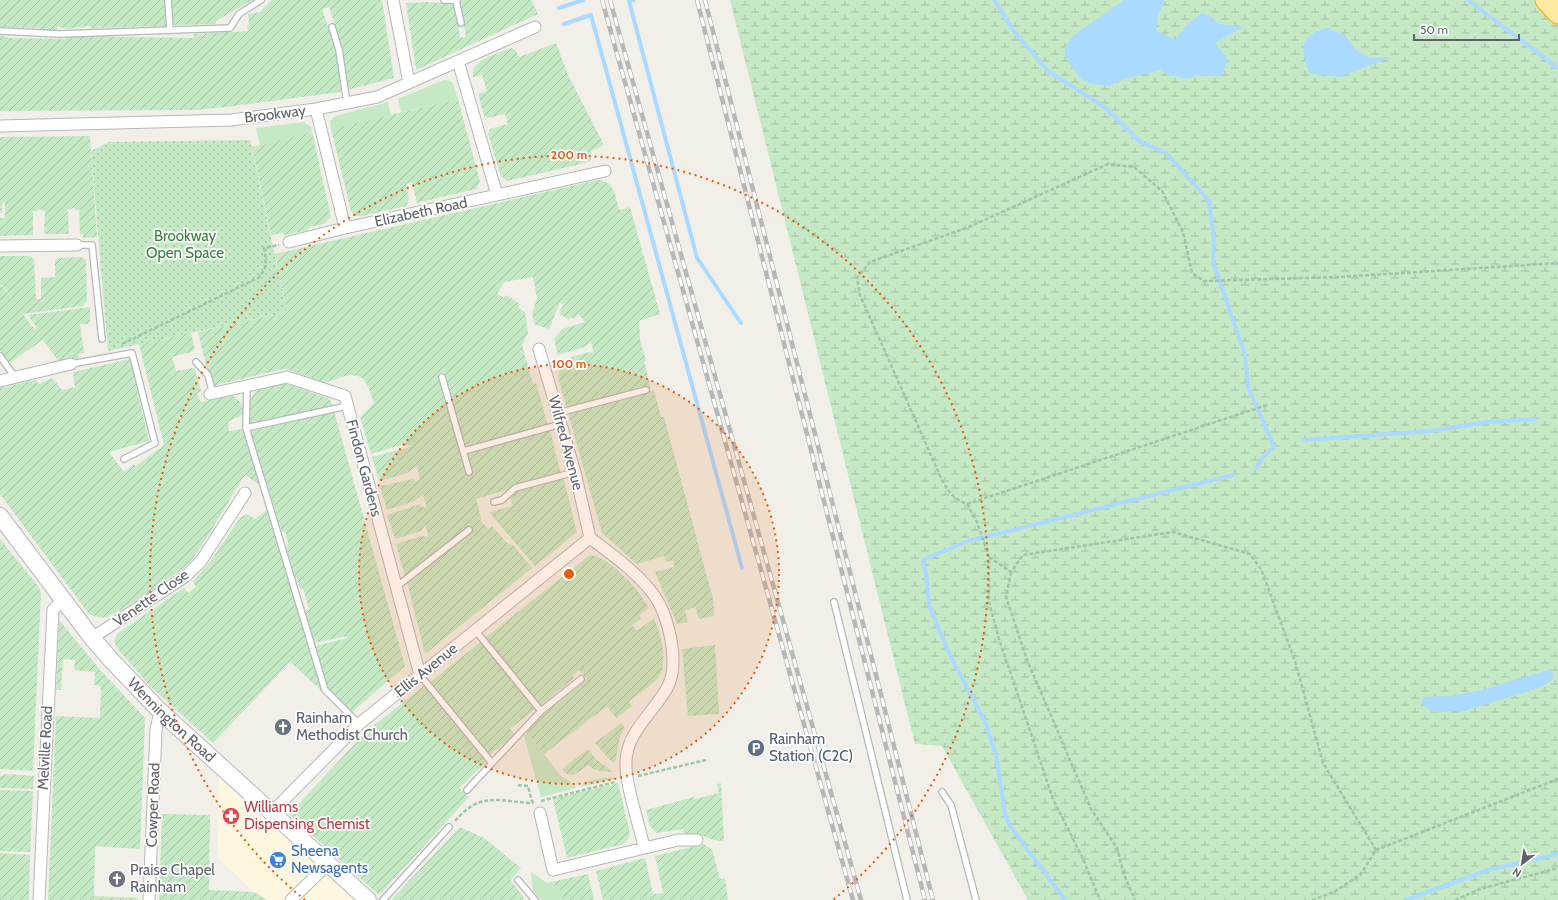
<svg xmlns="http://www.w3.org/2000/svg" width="1558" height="900" font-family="Cabin,sans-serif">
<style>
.commercial{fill:#fef7e0}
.grass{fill:#c5e8c5}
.wetland{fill:url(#wetland-marsh)}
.park{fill:url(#park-dots)}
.garden{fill:url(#garden-furrows)}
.water{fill:#aadaff}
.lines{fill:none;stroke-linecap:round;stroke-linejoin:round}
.stream{stroke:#aadaff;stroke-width:4}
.service-casing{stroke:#b5b8bc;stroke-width:8}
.minor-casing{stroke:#b5b8bc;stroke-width:13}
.secondary-casing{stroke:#b6babf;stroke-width:18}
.trunk-casing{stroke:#f9ab00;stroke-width:21}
.path{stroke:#9cc7a9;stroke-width:2.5;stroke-dasharray:4 2;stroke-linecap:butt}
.service{stroke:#fff;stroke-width:5.5}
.minor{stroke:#fff;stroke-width:11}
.secondary{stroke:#fff;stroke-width:16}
.trunk{stroke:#feeaa1;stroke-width:19}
.rail-casing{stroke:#b6b7b8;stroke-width:4.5}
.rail{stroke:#fff;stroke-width:3;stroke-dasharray:9;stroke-linecap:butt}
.ring{fill:none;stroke:#e8590c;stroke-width:2;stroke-dasharray:2 4}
.labels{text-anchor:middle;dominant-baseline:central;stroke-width:3.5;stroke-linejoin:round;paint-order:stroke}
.street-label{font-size:15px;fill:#5f6368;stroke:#fff}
.park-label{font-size:15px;fill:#348238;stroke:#fff}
.worship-label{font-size:15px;fill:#5b616d;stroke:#fff;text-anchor:start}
.service-label{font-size:15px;fill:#4e5e75;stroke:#fff;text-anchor:start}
.health-label{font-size:15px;fill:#be3a42;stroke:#fff;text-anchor:start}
.shop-label{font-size:15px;fill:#366cbe;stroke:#fff;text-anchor:start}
.centre{fill:#e8590c;stroke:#fff;stroke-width:2}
.ring-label{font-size:12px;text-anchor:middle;font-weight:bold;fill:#e8590c;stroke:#fff;stroke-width:3.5;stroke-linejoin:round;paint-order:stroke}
</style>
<defs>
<pattern id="wetland-marsh" width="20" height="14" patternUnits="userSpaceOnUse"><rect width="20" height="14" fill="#c5e8c5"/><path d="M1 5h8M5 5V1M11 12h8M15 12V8" fill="none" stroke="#a3c0a4"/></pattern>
<pattern id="park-dots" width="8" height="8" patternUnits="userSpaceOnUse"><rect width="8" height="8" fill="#c5e8c5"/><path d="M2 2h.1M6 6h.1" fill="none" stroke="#a3c0a4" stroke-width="1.8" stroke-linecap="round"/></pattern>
<pattern id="garden-furrows" width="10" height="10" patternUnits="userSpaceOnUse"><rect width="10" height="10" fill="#c5e8c5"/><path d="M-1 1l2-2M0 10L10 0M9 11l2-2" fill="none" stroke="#a3c0a4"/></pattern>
</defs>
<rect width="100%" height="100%" fill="#f1efe8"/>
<path class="commercial" d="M219,764L368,900H267L254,892L218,858Z"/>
<path class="grass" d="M444,80C455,79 455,91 458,99L401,112L398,99Z
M388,102L391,115L331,129L330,121L335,116Z
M304,122L311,127L312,132L260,145L256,128Z
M527,732L561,776L574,785L576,788L541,797L524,736Z
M614,777L615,779L581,787L585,781Z
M531,872L547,883L559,885L563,900H541L533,891Z"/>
<path class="wetland" d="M730,0H1558V900H1028L942,746L915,744Z"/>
<path class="park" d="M250,140L287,312L108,351L91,151L109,142Z"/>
<path class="garden" d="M0,0H166L168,26L90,28V26L67,29L57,26V30H41L40,28L0,27Z
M170,0H252L216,21V24L172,25Z
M272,0H382L394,78L347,90L342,48L329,7L322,9L337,55L341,92L226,107L195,110L0,111V35L10,38L66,39V36L194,38V34L248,31L247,25H249L248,14L260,12Z
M460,0H531L538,14L416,70L406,3L426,2L455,4L460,38L466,37Z
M556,43L568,75L604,145L591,151V160L585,163L507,181L501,176L488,134L490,129L508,124L505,114L487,118L484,116L478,94L487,91L482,75L473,77C470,59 498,54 512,48L516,51L519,57Z
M458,99L480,182L476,189L417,203L412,182L406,184L409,199L406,206L362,216H354L351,211L331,129Z
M312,132L331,217L324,224L310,227L308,230L285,235L282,233L271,235L252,147Z
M90,136L97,237L83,238V234H80L79,212L81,210H75V208L66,210L68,212L69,234H44L45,211L39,209L38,211H31L33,212V235L0,236V218H5V203H2V213H0V137Z
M598,180C614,181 616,197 619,210L630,207L660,314L639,321L640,340L646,360L644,361L651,388L567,409L558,377L561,365L559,361L589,352L594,353L591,342L584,347L558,355L554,339L562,329L585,322L578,314L574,319L571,317L569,320L559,313L563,305L560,302L549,329L534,324L532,314L537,298L533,277L504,282L497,294L504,298L506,295L520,304L518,308L525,312L528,333L522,345L533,384L536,383L548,426L466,448L444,372L438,374L468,475L473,473L466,452L550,430L561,474L476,499L481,518L480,520L488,529L492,526L507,543L514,546L532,568L425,654L407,582L473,531L470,527L405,577L396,544L421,536L429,537L425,525L421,531L395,539L387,515L420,504L421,506L427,508L423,495L412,502L387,510L380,486L414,479L415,481L420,480L417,466L405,474L379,481L372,457L410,447L409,445L405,446L404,444L371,454L360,417L374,403C367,384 366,370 341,377C337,379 331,381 326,382C317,382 297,371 284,369L211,386L198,332L287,312L275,254Z
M0,256H28L34,259L36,299H41V278L55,277V261L57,258L81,257L86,260L87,301L83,306L23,314L34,329L37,328L28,315L90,307V321L87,324H80L84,353L78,354L79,359L60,363L43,340L9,363L0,350V286H2L15,302L2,285H0Z
M191,333L195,349L191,352L172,357L176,371L193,368L195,370L201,391L197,394L201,402L232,395C239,400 243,405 244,414L228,422L229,431L243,429L261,486L245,475C227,503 211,534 191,561C184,570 119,613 107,617C101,619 95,616 89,614L0,494V388L36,380L39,384L52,378L62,390L75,387L73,372L130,359L149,441L109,452L124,472L134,464L136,466L164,445L139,344Z
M284,383L330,399L332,406L249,424C247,391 254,388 284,383Z
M654,390L661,417H664L713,599L714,616L699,619L695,607L685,610L688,622L677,624L655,572L674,567L673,560L666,562L664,556L637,564L602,533L568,413Z
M334,411L405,666L351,713L328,690L315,646L348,638L346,636L314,643L305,611L309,609L303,588L300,589L296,577L295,578L287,550L288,542L285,532H282L250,432Z
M563,477L577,532L535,566L489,512L513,506L511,499L515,491Z
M268,509L323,692L290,662L213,743L149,685L116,647L114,640L118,633L184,588L188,593L196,587L193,581L210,562L240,518L247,514L255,519Z
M0,539L38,586L41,593L33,771L0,769Z
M590,555C609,556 641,592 649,608L639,615L641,619L632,625L637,631L654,618C660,634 671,665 656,680C648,688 638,694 629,701L632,706L616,718L607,706L544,754L527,732L538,719L587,679L579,670L572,676L574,678L540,706L485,638Z
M59,620L101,671L145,718L140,849L96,846L95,849L94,896L138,898V900H48L56,716L100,718L101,686L94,685L95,672L74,670L75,660L63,659L61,690H56Z
M482,641L536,708L510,729L515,735L489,755L429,683Z
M715,645L719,714L688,716L682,649Z
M425,685L484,757L485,763L459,788L469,797L379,895L289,814L367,731Z
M621,723L625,728L620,736L615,763L610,760L595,743Z
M588,749L597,760L612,771L611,772L595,770L588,765C577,772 572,781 562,769Z
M7,774L34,776L33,789L0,788V776Z
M618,783L630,833L627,841L623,844L567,858L553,799Z
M721,783L724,841L713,840L698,834L684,836L683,829L656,833L650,826L646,810L694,797L695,799L719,793L717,784Z
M0,790L33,791L30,852L0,851Z
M162,814L210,815L209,890L254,892L267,900H159Z
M460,827L484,838L521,868L510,880L524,898L522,900H391Z
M703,844L712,849L720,879L725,878L728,900H603L596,871L645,858L653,894L663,893L655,856Z
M0,853L30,855L29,900H0Z
M588,874L594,900H563L558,886L547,883Z"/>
<path class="water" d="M1124,0H1164L1158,16L1156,30L1175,40L1186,26L1202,13L1212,17L1219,24L1243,27L1215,43L1228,59L1222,76L1198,75L1188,79L1168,75L1160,70L1125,79L1108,86L1088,83L1080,78L1065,56V47L1073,36Z
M1327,28L1345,35L1356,50L1370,58L1392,57L1339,77L1309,73C1301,50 1298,35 1327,28Z
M1551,669L1554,678L1542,687L1464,711L1433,712L1421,703L1425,697L1450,696L1482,690Z"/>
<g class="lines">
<path class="stream" d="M634,0L629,1L697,258L741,323
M994,0L1013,30L1048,71L1106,108L1140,142L1166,153L1209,201L1214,239L1213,262L1245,355L1248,387L1274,447L1263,457L1256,468
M1468,0L1558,68
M559,8L583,0
M564,24L591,15L742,568
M1303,440L1430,431L1488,422L1536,419
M1065,900L1010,826L1005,814L996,755L986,724L948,651L929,605L926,572L923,563L925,559L965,542L1233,475
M1406,900L1488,870L1558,854"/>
<defs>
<path id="service" d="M168,0L170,30
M444,0H457
M456,1L461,23
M332,27L339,50L347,103
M0,31L60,34L230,28L239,14L261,0
M77,245H92L102,339
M0,356L15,377
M196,362L208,375L213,394
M71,364L132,353L155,443L124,459
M442,377L469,472
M247,386L246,428L325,690L359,724
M558,413L646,390
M246,428L347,406
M464,451L561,424
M494,502L502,500L515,488L575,472
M396,587L469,530
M834,602L907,900
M475,630L541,711
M420,675L492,763L541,711L581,679
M467,790L492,763
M942,792L951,805L976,900
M518,880L535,900
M383,900L449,827"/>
<path id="minor" d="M393,0L409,83
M316,109L345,228
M0,126L231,120L316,109L377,97L535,27
M497,195L605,171
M289,242L345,228L497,195L458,61
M0,246L77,245
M539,349L575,472L590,538
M0,381L71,364
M210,394L287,377L345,396L420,675
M590,538C611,554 634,570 650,590C668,611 681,663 667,688C654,712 627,732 626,761C625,785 639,823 644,847
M92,638L186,576L201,561L245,493
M271,813L359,724L590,538
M540,813L553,870L678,840H697
M39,900L53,610L62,600
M149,900L156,730L160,711
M291,900L328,864"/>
<g id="secondary">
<path id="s1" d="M0,516L92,638L112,661L160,711L368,900"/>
</g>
<path id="trunk" d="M1545,0L1558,14"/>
</defs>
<use href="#service" class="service-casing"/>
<use href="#minor" class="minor-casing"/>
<use href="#secondary" class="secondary-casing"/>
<use href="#trunk" class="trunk-casing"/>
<path class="path" d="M122,344L258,278C268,268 266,261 264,248L279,245
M1267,405L967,504C953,499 948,491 941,478L860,295L857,278L870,262L969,227L1108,164L1134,167L1162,191L1183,232L1192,273L1204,281L1340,277L1558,263
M967,504L977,522L989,557V602L999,639L1053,799L1082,857L1100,900
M989,557L1011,572L1023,555L1173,532L1250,554L1261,569L1295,661L1323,763L1376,850
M1011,572L1006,597L1027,660L1091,809L1117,848L1124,875L1135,900
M638,776L706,760
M518,785L528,786L532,802
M541,801L615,782
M455,821C479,793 495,800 529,803L534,802
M1312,900L1334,892L1360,875L1376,850L1558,779
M1455,900L1480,889L1558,868"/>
<use href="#service" class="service"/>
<use href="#minor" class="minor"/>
<use href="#secondary" class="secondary"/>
<use href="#trunk" class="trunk"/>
<defs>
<path id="rail" d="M602,0L853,900
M610,0L861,900
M697,0L925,900
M705,0L933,900"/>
</defs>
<use href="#rail" class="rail-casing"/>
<use href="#rail" class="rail"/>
</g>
<circle cx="569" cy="574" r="210" fill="#e8590c" fill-opacity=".12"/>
<g class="ring">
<circle cx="569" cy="574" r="210"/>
<path d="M305 900A419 419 0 1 1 833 900"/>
</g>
<defs>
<symbol id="church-disc" viewBox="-11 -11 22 22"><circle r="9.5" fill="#6b7280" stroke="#fff"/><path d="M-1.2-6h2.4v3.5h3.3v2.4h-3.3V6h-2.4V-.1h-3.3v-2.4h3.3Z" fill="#fff"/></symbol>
<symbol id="parking-disc" viewBox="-11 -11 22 22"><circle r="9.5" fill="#5c6f8a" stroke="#fff"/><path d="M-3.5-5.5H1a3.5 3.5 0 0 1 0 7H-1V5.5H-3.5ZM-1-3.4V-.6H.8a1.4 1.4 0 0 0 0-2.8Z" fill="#fff"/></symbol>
<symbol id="pharmacy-disc" viewBox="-11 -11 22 22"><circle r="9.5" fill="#e0444e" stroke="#fff"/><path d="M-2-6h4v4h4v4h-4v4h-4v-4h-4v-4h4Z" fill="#fff"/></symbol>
<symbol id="supermarket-disc" viewBox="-11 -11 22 22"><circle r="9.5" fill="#3f7fe0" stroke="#fff"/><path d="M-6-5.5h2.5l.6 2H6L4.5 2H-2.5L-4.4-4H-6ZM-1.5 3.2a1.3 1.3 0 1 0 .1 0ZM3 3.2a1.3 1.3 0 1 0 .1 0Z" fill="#fff"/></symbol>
</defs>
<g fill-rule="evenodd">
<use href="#church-disc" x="273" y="717" width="20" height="20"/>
<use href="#parking-disc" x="746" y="738" width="20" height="20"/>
<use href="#pharmacy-disc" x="221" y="806" width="20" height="20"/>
<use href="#supermarket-disc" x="268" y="850" width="20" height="20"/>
<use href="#church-disc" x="107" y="869" width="20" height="20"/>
</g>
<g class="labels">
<g class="street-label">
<text transform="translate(275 114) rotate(-7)">Brookway</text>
<text transform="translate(421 212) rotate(-12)">Elizabeth Road</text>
<text transform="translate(566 443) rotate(75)">Wilfred Avenue</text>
<text transform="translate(364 468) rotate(75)">Findon Gardens</text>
<text transform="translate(151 598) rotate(-35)">Venette Close</text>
<text transform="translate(426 670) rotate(-39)">Ellis Avenue</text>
<text stroke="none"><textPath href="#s1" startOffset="267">Wennington Road</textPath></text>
<text transform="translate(45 748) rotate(-87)">Melville Road</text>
<text transform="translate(153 805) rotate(-88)">Cowper Road</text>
</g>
<g class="park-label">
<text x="185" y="236">Brookway<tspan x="185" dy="17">Open Space</tspan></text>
</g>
<g class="worship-label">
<text x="296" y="718">Rainham<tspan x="296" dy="17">Methodist Church</tspan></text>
<text x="130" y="870">Praise Chapel<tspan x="130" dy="17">Rainham</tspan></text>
</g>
<g class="service-label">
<text x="769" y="739">Rainham<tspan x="769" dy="17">Station (C2C)</tspan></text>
</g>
<g class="health-label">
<text x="244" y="807">Williams<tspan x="244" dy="17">Dispensing Chemist</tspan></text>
</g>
<g class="shop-label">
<text x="291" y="851">Sheena<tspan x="291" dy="17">Newsagents</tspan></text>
</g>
</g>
<circle cx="569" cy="574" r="6" class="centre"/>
<g class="ring-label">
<text x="569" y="159">200 m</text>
<text x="569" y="368">100 m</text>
</g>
<g transform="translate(1522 864) rotate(211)" stroke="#ffffff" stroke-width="3" paint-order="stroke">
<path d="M0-3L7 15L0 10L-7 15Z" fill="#5f6368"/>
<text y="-6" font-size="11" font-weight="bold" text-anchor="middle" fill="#5f6368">N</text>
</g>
<path d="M1414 34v6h105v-6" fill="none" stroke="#5f6368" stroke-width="2"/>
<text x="1420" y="34" font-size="12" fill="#5f6368" stroke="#ffffff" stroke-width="3" paint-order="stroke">50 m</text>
</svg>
